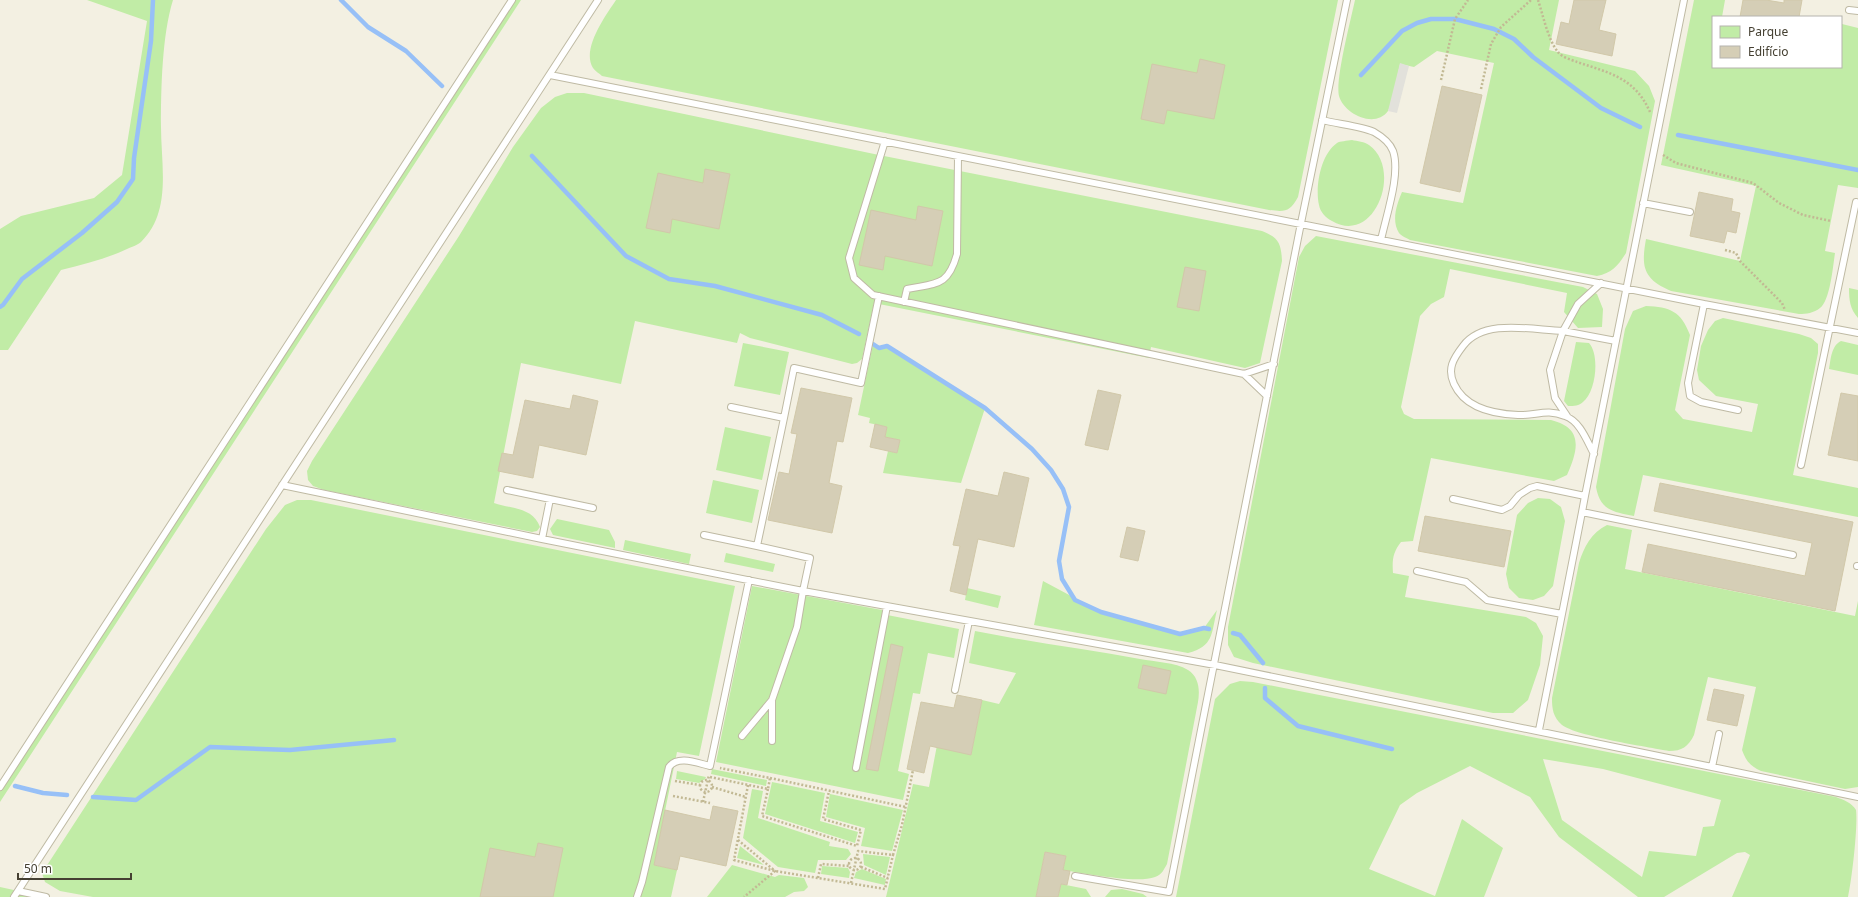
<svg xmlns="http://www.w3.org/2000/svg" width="1858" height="897" font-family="'Noto Sans',sans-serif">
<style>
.green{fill:#c1eca6;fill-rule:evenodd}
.parking{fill:#e2e1db}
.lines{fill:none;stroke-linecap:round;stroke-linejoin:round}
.stream{stroke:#97c0f7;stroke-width:4.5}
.building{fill:#d5ceb6;stroke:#d1c8a9}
.lane-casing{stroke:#bfbaa4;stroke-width:8}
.path{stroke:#c2b994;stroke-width:2.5;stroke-dasharray:2 2;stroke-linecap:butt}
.lane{stroke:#fff;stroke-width:6}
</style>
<rect width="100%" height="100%" fill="#f3f0e2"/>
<path class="green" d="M87,0H173C162,35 161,89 161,127C161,165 172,212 141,242C138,245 131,247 127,249C106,259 84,264 61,270L8,350H0V229L21,216L94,198L122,175L147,21Z
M512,0H521L0,802V787Z
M616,0H1338L1298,197C1290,212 1285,212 1269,210L602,76C600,74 595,71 593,68C581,49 606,15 616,0Z
M1355,0H1559L1549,50L1635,71L1649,86L1655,101L1626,253C1618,266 1612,273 1597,276L1410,240C1407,238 1401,236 1399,233C1391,220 1397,204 1402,192L1463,203L1494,63L1437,51L1414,67L1400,64C1398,73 1392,104 1388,111C1375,129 1344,114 1339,96C1335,80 1351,19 1355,0Z
M1694,0H1725L1722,17H1713V67H1841L1842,24L1858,28V188L1838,185L1825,251L1835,253C1833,266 1830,301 1820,308C1814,313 1806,314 1799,314L1671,291C1643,279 1641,267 1646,239L1740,261L1756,186L1661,165Z
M567,93H584L879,155L1262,231C1279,238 1281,243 1282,261L1260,363L1245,368L1151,347L1149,358L874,303L862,359L857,363L852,364L750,338L740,333L737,343L635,321L621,384L521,363L494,503C511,509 533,507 540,527L537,531L532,532L324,490L313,486L308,480L307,471L312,461L459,236L513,147L541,108L555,97Z
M1352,140C1357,141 1365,142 1369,145C1403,169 1375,246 1332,221C1326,218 1320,212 1319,205C1315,188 1320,155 1337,143C1340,141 1347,141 1352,140Z
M1316,236L1583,287L1597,294L1603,309L1602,327L1578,328L1564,312L1567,293L1450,269L1444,297L1431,304L1420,316L1401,407L1404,414L1414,419L1551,420C1584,428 1578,450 1567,475L1554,481L1431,458L1413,541L1401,542C1393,552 1392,560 1393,573L1409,576L1405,597L1526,617L1536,623L1543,636L1540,665L1528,700L1513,713H1493L1253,663L1234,657L1228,645V627L1299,257L1305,246Z
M1849,288L1858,290V318C1850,309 1849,300 1849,288Z
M1646,306C1670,307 1681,311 1690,335L1675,410L1683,419L1752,432L1758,404L1716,396L1699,380L1697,370L1701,346L1708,330L1715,321L1723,318L1799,334L1811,338L1818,344V353L1793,475L1858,488V517L1643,475L1634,516C1613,512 1600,510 1596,487L1625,329L1633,311Z
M1841,341L1858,345V375L1829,369C1831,359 1831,346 1841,341Z
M1576,342L1589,343C1600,355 1596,392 1583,402C1579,406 1574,406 1568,406L1564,401Z
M743,343L789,352L780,395L734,386Z
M873,344L879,348L887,346L985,408L961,483L883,473L888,451L897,453L900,440L885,437L887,427L869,423L870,418L858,415Z
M725,427L771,437L762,480L716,470Z
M713,480L759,490L752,523L706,513Z
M1538,498L1550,499L1561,507L1565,521L1553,586L1544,596L1533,600L1519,598L1509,588L1506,574L1517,515L1528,503Z
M297,500H311L735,586L699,756L677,752L654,865L677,870L671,897H93L60,891L45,882L42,873L266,529L285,505Z
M557,519L609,530L615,542V548L553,535L550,529Z
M1607,525L1632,530L1625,569L1855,616L1858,601V787L1845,789L1761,771C1750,766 1746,761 1742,750L1756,687L1708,677L1694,735C1688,747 1682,751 1669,751C1648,747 1576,736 1562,725C1553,717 1552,709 1552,698L1579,563C1584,547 1591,533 1607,525Z
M625,540L691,554L689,564L623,550Z
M726,553L775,564L773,572L724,562Z
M1043,581L1101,612L1179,633L1204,628L1217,610C1211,634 1214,646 1188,653L1034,625Z
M752,586L882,610V614L959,629L954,658L928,653L920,694L913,693L898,771L909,774L903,800L716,762Z
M967,588L1001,596L998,608L965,600Z
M975,631C1030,642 1085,649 1140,659C1155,662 1175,662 1188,670C1199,677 1200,690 1198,702L1167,864C1164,869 1162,875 1155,877C1137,884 1083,873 1063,870L1066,856L1045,852L1036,897H886L913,784L929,787L938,740L971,755L982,700L999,704L1016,673L969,663Z
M1240,681L1253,682L1836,797C1844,800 1852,803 1856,810C1858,826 1852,879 1848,897H1732L1750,855L1745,852L1737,853L1664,897H1638L1559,837L1530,797L1470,766L1417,793L1400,805L1369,869L1435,896L1462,819L1503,848L1484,897H1176L1215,699L1230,684ZM1543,759L1603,769L1721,800L1714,826L1703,827L1696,856L1649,851L1642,877L1562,820Z
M712,769L767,780L766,786L711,774Z
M677,771L706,777L705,779L699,783L676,779Z
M772,782L825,793L820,821L858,832L855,843L765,814Z
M752,789L763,791L758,818L830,842L829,846L848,849L851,854L846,860H818L815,873L778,867L743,838Z
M830,794L903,810L892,851L861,846L865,828L826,817Z
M740,846L764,865L737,858Z
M863,854L890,857L886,875L864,865Z
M732,865L775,877L779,875L804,878L808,887L804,891L794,892L785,897H707Z
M822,866L848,868L850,872L849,878L821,874Z
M862,869L886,879L885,885L854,878L856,872Z
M1061,884L1086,889L1091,897H1058Z
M0,887L46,897H0Z
M1122,889L1143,894L1147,897H1105L1111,890Z"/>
<path class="parking" d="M1400,63L1409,66L1397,113L1388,111Z"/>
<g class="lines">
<path class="stream" d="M341,0L368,27L406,51L442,86
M1361,75L1402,31L1417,23L1431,19H1455L1494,29L1514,39L1533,57L1601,108L1640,127
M1678,135L1858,170
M532,156L626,256L669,279L715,286L822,315L859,334
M0,307L3,305L22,279L82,233L117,202L133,179L134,158L151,41L153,0
M873,344L879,348L887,346L985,408L1032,449L1051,470L1063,489L1069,507L1059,561L1062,579L1075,600L1101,612L1180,634L1204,628L1209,629
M1233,633L1240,635L1263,663
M1265,688V698L1298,726L1392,749
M15,786L43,793L67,795
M93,797L136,800L210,747L290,750L394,740"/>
</g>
<path class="building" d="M1574,0H1606L1599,30L1616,34L1612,56L1556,44L1561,22L1569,24Z
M1743,0H1766L1784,3V0H1802L1799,17H1740Z
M1200,59L1225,65L1214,119L1167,110L1164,124L1141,119L1152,64L1197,73Z
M1442,86L1482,95L1460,192L1420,183Z
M705,169L730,174L719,229L672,219L670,233L646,228L658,173L703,183Z
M1699,192L1733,199L1731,211L1740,213L1736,233L1727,231L1724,243L1690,236Z
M918,206L943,211L932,266L885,256L883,270L859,265L871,210L916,220Z
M1185,267L1206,271L1199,311L1177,307Z
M801,388L852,398L843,442L837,441L829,483L842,486L832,533L768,520L779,472L789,474L797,434L791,433Z
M1098,390L1121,395L1108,450L1085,445Z
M1841,393L1858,396V461L1828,455Z
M573,395L598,401L586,455L539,445L533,478L498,471L502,453L513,455L525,400L570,409Z
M875,424L887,427L885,437L900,440L897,453L870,447Z
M1004,472L1029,478L1014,547L978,539L966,595L950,591L960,546L953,545L966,489L998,496Z
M1660,483L1853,522L1835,611L1642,572L1648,544L1805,576L1812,543L1654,511Z
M1425,516L1511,531L1504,567L1418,551Z
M1127,527L1145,531L1138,561L1120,557Z
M891,644L903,647L878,771L866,769Z
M1143,665L1171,671L1166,694L1138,688Z
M1714,689L1744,695L1737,726L1707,720Z
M957,695L982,700L971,755L930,746L924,773L907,769L921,702L954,708Z
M713,806L738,811L726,866L680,856L677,870L654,865L665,810L710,820Z
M538,843L563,848L553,897H480L490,848L535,857Z
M1045,852L1066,856L1063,870L1070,871L1067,885L1061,884L1058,897H1036Z"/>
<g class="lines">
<defs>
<path id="lane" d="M1849,10L1858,11
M550,75L1704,304
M1322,120C1337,124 1361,126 1374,132C1381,136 1390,143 1393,151C1401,174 1386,216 1381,240
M885,141L849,258L854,278L873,295L1244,374L1274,364
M1643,203L1690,212
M904,302L907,289C936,283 948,287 957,254L958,156
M1244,374L1267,396
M1738,410L1701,402L1690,396L1688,383L1704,304L1858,333
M1567,416L1555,398L1550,370L1563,331L1616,341
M784,418L794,368L861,383L879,296
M1594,454C1587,441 1580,421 1565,416C1546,408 1536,416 1518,415C1492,414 1465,408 1454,384C1447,369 1453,359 1463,346C1484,318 1532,330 1563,331L1578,304L1601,283
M1801,465L1856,202
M282,485L542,539L550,499
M507,490L593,508
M1585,496L1684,0
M1453,499L1502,510L1510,506L1519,495L1530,488L1537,486L1585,496L1582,512
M704,535L757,546L784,418L731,407
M542,539L803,591L810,558L757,546
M1857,566H1858
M1417,571L1466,582L1487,600L1562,614L1539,730
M1562,614L1582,512L1793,555
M955,690L969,621
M772,700V741
M1719,734L1712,767L1858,797
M742,736L772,700L797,627L803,591L1215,665L1712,767
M856,768L887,606
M0,787L512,0
M1075,876L1169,892L1301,223L1347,0
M18,891L46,897
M14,897L598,0
M637,897L642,882L669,767C678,755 697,763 710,766L749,580"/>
</defs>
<use href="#lane" class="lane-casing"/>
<path class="path" d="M1538,0C1543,15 1548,40 1558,52C1561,57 1572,60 1577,62C1610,73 1635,78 1650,112
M1441,80L1455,19L1468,0
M1481,89L1491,44L1501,27L1531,0
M1663,155L1676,163L1753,183L1779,203L1803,215L1831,221
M1725,250L1736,253L1740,261L1782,303L1785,310
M710,777L768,789L770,778L720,768
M770,778L906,807
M700 786a6 6 0 1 1 12 0a6 6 0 1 1-12 0Z
M675,781L700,785
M748,785L734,860L775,871L885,889L893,855
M712,787L746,797
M768,789L762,816L857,846L861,830L823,819L829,791
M673,796L710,803
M703,802L709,775
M738,840L775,871L744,897
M849 864a6 6 0 1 1 12 0a6 6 0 1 1-12 0Z
M861,867L888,878
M818,878L821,864L849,866
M851,883L858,851L893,855L902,825L913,770"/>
<use href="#lane" class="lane"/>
</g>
<rect x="1712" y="16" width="130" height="52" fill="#ffffff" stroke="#b5b3ad"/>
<rect x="1720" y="26" width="20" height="12" fill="#c1eca6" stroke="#b5b3ad"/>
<text x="1748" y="36" font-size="12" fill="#454032">Parque</text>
<rect x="1720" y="46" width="20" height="12" fill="#d5ceb6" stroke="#b5b3ad"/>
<text x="1748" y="56" font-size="12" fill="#454032">Edifício</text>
<path d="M18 873v6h113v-6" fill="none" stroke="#454032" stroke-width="2"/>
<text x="24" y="873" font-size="12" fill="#454032" stroke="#ffffff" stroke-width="3" paint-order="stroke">50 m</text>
</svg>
